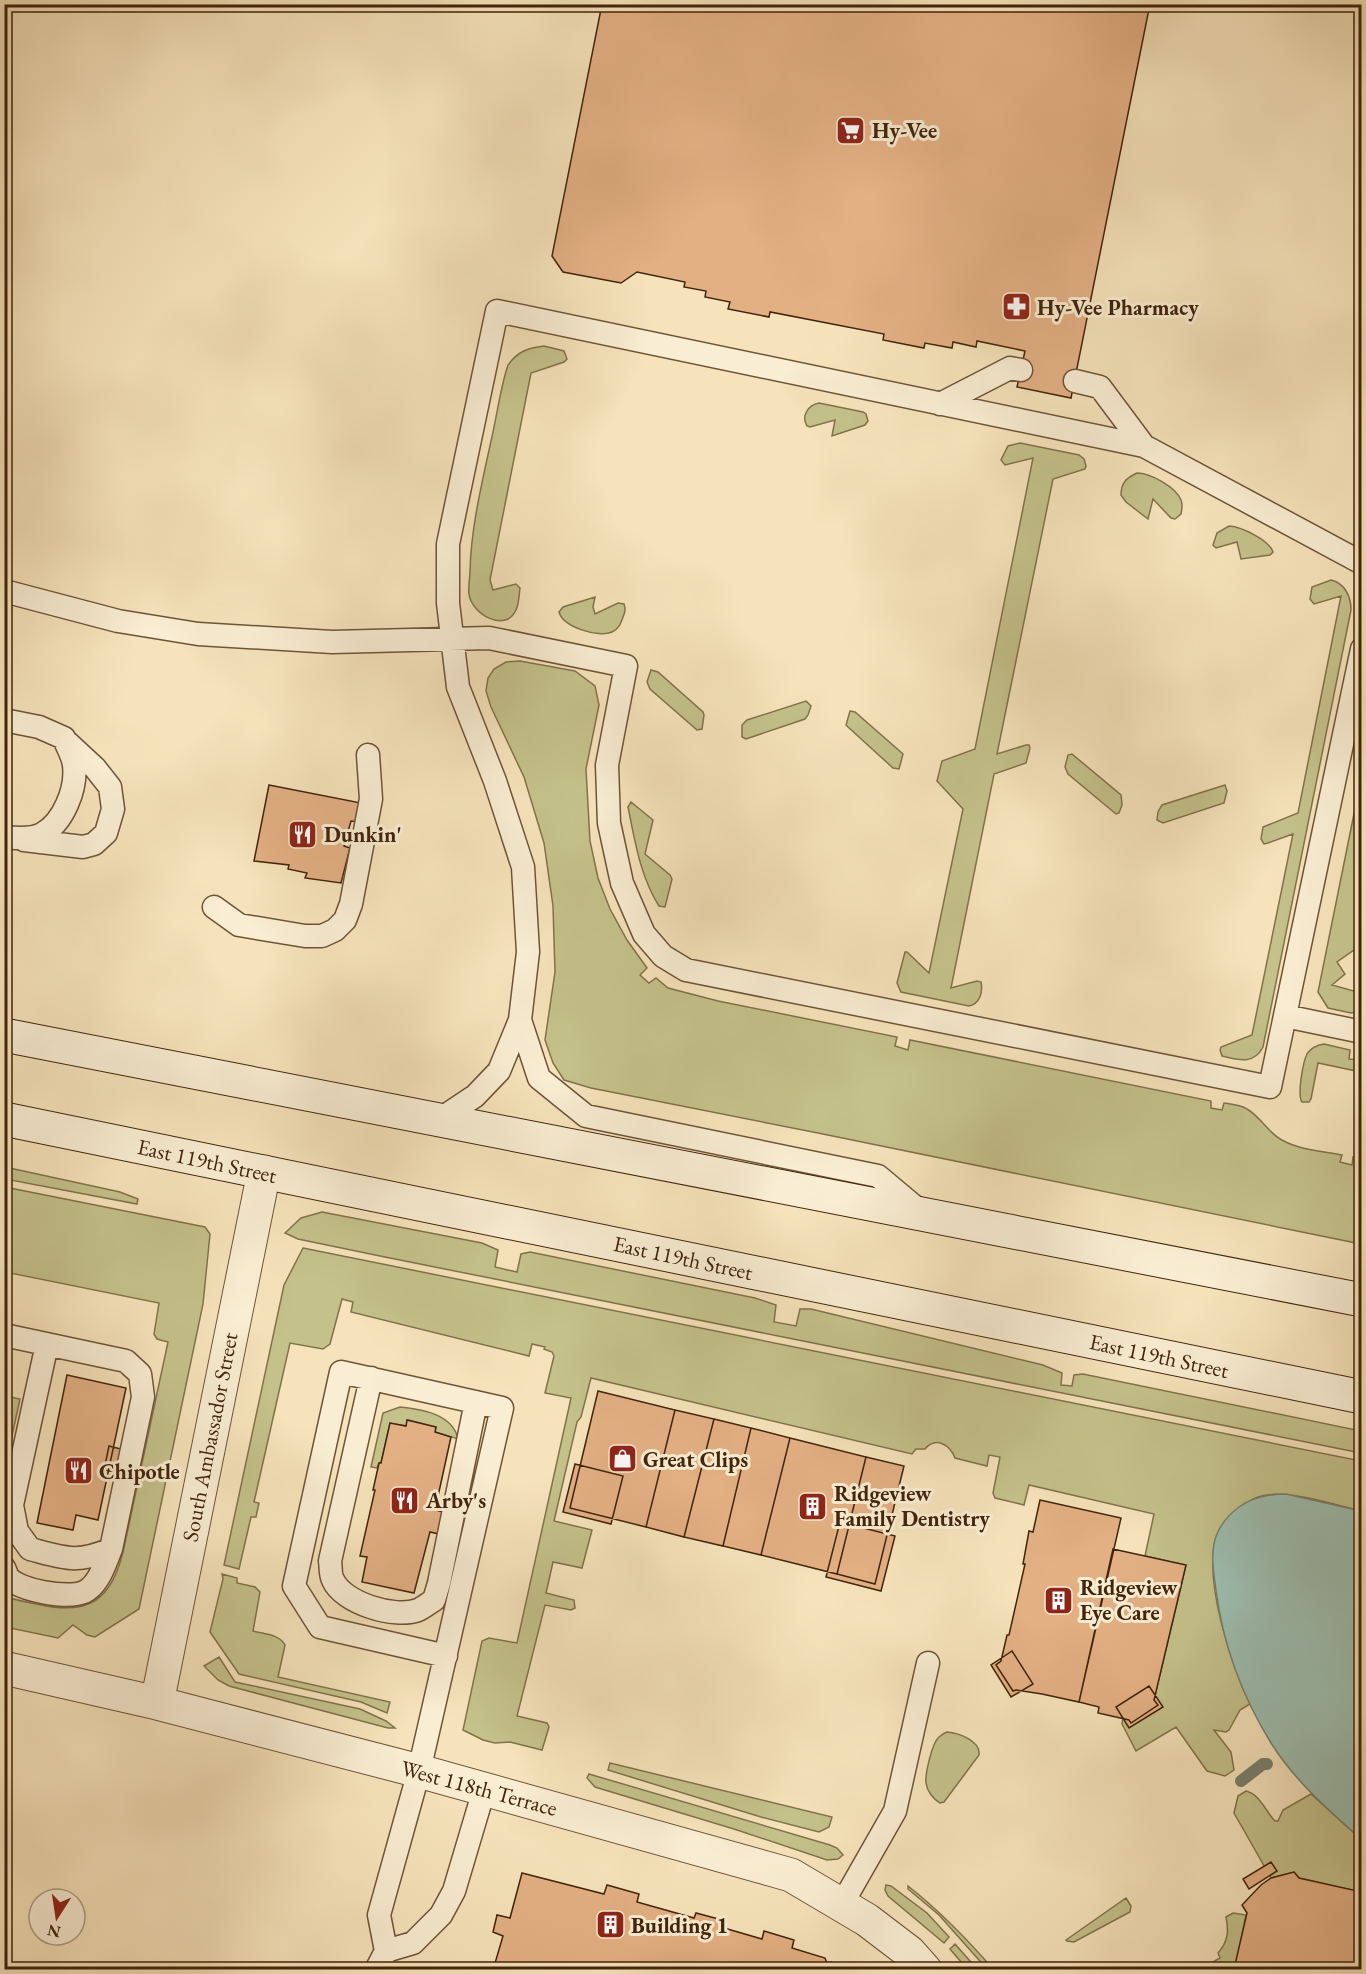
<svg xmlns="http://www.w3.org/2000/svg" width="1366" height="1974" font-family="'EB Garamond',serif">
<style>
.green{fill:#c4c18b;stroke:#82724b;stroke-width:1.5}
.water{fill:#9dbeb0;stroke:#78806e;stroke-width:1.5}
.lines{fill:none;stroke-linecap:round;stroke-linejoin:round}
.stream{stroke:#78806e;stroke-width:12}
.building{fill:#e3b084;stroke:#41240b;stroke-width:1.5}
.lane-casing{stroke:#6e5437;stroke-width:25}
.street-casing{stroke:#6e5437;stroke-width:35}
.secondary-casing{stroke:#41240b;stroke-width:35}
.lane{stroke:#f9edd3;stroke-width:22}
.street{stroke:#f9edd3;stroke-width:33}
.secondary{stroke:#f9edd3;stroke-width:33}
.labels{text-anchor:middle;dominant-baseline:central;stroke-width:6;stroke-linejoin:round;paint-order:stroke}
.poi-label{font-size:22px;font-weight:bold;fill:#41240b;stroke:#f9edd3;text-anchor:start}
.street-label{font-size:22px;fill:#41240b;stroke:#f9edd3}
</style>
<rect width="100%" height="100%" fill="#f6e3bb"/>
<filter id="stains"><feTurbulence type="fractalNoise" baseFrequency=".00333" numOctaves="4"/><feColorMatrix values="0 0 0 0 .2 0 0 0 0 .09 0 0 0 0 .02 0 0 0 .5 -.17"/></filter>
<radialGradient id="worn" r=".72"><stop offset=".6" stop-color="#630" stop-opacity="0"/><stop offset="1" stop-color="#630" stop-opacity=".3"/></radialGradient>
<path class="green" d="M544,346L564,351L567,359L564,362L531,373L490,580L493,590L516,584L520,588C519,595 519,604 516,610C505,634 471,613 469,594C468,587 470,578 470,571C471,527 482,483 491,441C497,416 500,389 508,365C518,351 528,348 544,346Z
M819,403L863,412L866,414L868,421L865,425L832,436L835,420L810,427L807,426C801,416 808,405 819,403Z
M1020,443L1079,455L1084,459L1086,466L1085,469L1053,479L997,754L1026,745H1029L1030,748L1026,763L994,774L951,988L977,981L981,982C983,992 980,1004 969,1006L901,992L897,983L905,952H907L929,973L963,809L937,781L942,761L975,749L1033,458L1005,465L1001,460L1008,446Z
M1137,473C1150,473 1176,487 1181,500C1183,504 1182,509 1181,514L1175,519L1171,518L1153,499L1148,519L1126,502L1121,495C1121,483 1126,478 1137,473Z
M1229,526C1242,527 1269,540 1273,552L1270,555L1241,559L1237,542L1216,548L1213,545L1217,533Z
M1331,580C1345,583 1351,597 1351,610L1263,1047C1254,1065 1238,1060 1222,1056L1220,1050L1221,1047L1252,1035L1293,834L1268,843L1264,844L1261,839L1263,827L1298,813L1341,596L1314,604L1310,599L1312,587Z
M595,597L593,607L595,614L618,603L624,604C626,610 625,612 623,617C621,623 619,629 612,632C598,638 563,627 559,612L563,607Z
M520,661L575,671L595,686L599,705L586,769L590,841L598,878L610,909L627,940L647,968L640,975L649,983L656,978L668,988L718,1001L897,1037L895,1046L908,1050L910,1040L1211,1101V1108L1222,1110L1224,1103C1231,1104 1241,1105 1247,1109C1261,1117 1268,1133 1282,1140C1299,1150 1323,1151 1342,1155L1340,1162L1352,1165L1353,1157L1361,1159V1244L818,1133L591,1088L564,1080L553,1063L545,1040L555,972L553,906L544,843L524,777L491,707L486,691L488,678L494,669L506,662Z
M651,670L658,672L703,712L704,715L702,729L697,730L650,689L647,682Z
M806,701L811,706L808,715L805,719L746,739L742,737V725L747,720Z
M850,711L855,712L903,754L899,769L893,768L848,727L846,725Z
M1072,754L1121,795L1122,805L1119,813L1116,814L1068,774L1065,767L1068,755Z
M1361,779V945L1337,962L1345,974L1332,985L1361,993V1011L1351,1013L1328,1008L1318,992Z
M1225,785L1227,791L1224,803L1163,823L1157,820L1158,812L1162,805Z
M631,802L653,820L645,854L670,875L672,879L665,907L659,906C640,876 635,841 628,807Z
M1324,1044L1350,1050L1349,1059L1361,1060V1072L1318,1063L1311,1099L1309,1102H1302C1297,1095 1303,1062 1307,1054C1311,1048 1317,1045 1324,1044Z
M5,1167L120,1192L138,1199L137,1204L5,1179Z
M5,1187L205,1227L210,1234L203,1304L139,1609L95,1637L87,1635L73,1625L58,1638L5,1627V1596C16,1601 29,1602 41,1605C89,1615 111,1600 123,1552L168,1342L157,1339L154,1334L159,1303L5,1272Z
M322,1212L482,1243L498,1250L495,1267L517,1272L521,1254L530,1252L755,1298L776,1305L774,1322L796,1326L800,1309H811L1043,1365L1062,1373L1061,1385L1072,1386L1074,1375L1083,1374L1361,1431V1453L380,1256L298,1239L285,1233L301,1218Z
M303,1248L1361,1461V1511C1336,1505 1292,1491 1267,1495C1251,1497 1241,1506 1231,1519C1225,1525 1217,1533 1215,1541C1205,1585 1231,1664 1250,1704L1240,1710L1229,1730L1226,1732L1214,1730L1231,1752L1234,1770L1225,1776L1207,1771L1176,1727L1136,1751L1122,1724L1123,1718L1154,1700L1186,1565L1145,1556L1154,1514L1029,1485L1024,1505L995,1498L993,1493L1000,1457L989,1455L987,1466L955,1458C950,1445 936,1436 925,1449H916L912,1454L591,1378L581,1417L577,1422L554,1521L592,1530L582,1568L553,1562L546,1593L574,1600L575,1608L571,1610L545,1605L517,1716L547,1723L549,1727L542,1750L510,1742L495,1743L483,1740L463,1730L482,1641L489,1638L517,1643L571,1398L545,1393L554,1356L552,1352L544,1349L545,1347L532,1344L529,1356L351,1312L353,1302L342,1299L330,1344L323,1349L290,1343L254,1502L259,1503L256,1517H251L239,1569L224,1565L284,1285Z
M5,1396L20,1399L5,1468L4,1396Z
M400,1407C421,1409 453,1414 458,1439L435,1432L436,1427L408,1420L406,1426L390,1423L381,1463H379L377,1468L371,1467L383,1413Z
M222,1574L237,1578V1583L255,1587L260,1592L253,1631C264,1634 279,1634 285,1645L278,1677L390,1702L387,1713L361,1702L239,1674L210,1632L223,1579Z
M219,1657L235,1682L360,1709L386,1721L395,1728H388L229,1686L218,1680L204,1666Z
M947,1732C959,1733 981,1741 979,1755L944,1802L940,1803C933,1799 927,1791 926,1783C925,1774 932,1743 939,1737C941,1735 944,1733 947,1732Z
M610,1763L832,1817L829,1827L819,1832L761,1817L608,1770Z
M589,1774L830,1845L837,1848L843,1855L838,1859L827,1860L734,1829L595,1787L587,1778Z
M1246,1791C1261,1795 1265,1811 1275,1821H1278L1283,1810L1311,1794L1361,1839V1892L1299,1878L1294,1872L1271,1878L1234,1813L1238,1796Z
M886,1885L891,1886L927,1913L949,1937L944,1943L888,1896L885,1890Z
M908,1886C940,1911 967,1939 993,1969H987L939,1915L908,1889Z
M1126,1898L1131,1906L1130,1912L1074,1942L1067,1941L1066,1940Z
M1233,1913L1246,1915L1235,1969L1199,1970L1220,1958L1218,1953C1228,1942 1229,1931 1226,1917Z
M955,1944L977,1969H967L950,1949Z"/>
<path class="water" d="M1286,1494L1361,1511V1839C1328,1810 1295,1781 1271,1743C1242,1696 1223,1644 1216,1590C1214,1575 1211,1559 1214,1544C1217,1529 1227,1516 1239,1507C1253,1497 1269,1494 1286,1494Z"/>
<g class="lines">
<path class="stream" d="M1241,1781L1263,1764H1267"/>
</g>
<path class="building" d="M602,4H1150L1071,398L1017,387L1025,351L977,341L976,347L953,342L952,348L925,343L924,348L883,340L884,334L770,312L769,317L728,309L730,302L705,297L706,291L684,287L685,282L637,272L621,283L563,272L552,256Z
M269,785L361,803L358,822L351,821L344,846L350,848L341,883L305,878L307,873L288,869L289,865L254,861Z
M67,1375L126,1388L98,1520L76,1515L73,1530L37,1523Z
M598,1391L675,1410L646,1527L570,1508Z
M675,1410L714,1419L684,1537L646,1527Z
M714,1419L751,1428L723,1546L684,1537Z
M407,1420L436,1427L435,1432L451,1437L435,1510L444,1512L439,1534L430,1532L414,1593L362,1582L367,1557L360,1556L375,1490H373L379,1463H381L390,1423L406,1426Z
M751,1428L790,1438L761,1555L723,1546Z
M790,1438L866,1457L837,1574L761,1555Z
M109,1446L121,1449L116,1472L104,1470Z
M866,1457L904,1466L875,1584L837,1574Z
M575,1464L623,1476L611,1524L563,1512Z
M1040,1500L1121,1518L1079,1702L1042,1694L1016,1690L1013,1691L996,1665L1001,1661L1007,1635H1009L1025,1564H1023L1029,1531L1033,1532Z
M840,1522L895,1536L881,1591L826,1577Z
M1113,1549L1186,1565L1154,1700L1158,1705L1131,1723L1129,1720L1098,1713L1099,1707L1079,1702Z
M1012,1651L1033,1684L1011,1697L991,1665Z
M1149,1686L1163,1707L1129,1728L1116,1707Z
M1271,1862L1277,1871L1249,1889L1243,1879Z
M1294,1872L1299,1878L1362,1892V1970L1234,1969L1247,1913L1242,1905L1261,1885L1271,1878Z
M522,1873L604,1894L607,1885L639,1894L637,1902L694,1918L696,1913L726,1921L724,1928L762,1939L764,1931L794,1940L792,1948L825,1958L827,1963L831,1962L834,1970H493L503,1936L493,1932L497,1915L510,1918Z"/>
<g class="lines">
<defs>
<path id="lane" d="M1075,381L1100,387L1144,446
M940,404L1010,368L1021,370
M4,591L118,621L198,634L332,642L489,638L626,666L607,765L609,823L622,883L644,934L663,956L686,970L1270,1087L1362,649
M4,720L39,727L64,738C67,747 73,756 74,765C77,789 63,823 42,834C31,840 16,838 4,837
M24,840L83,847L94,844L106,833L113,809L110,787L95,768L68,743
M214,907L239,925L305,936H322L335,930L345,920L351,904L371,799L368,755
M1285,1016L1362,1032
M520,1020L539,1078L586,1116L878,1176L921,1212
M439,1120L475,1096L499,1071L520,1020L528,952L523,867L495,781L458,687L448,603V544L497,311L1144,446L1362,563
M4,1335L126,1361L140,1374L143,1397L111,1549C77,1564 64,1558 30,1549L17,1531L12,1505L47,1344
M371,1378L330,1561C331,1566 330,1575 333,1580C343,1603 395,1619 418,1610C423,1608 429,1603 434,1600L439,1583L476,1402
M4,1568C6,1571 6,1574 8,1577C19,1591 68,1599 84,1592C99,1585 105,1563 111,1549
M842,1904L895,1811L928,1663
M386,1951L413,1943L441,1915L454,1891L484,1790
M376,1970L386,1951L379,1915L419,1771L502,1408L341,1372L294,1586L320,1627L446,1656"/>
<path id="street" d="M4,1668L157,1703L419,1771L791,1875L867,1920L909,1952L925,1970
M157,1703L264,1172"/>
<path id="secondary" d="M4,1035L1362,1300
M4,1119L1362,1397"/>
</defs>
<use href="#lane" class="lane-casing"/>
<use href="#street" class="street-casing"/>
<use href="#secondary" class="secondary-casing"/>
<use href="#lane" class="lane"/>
<use href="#street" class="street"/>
<use href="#secondary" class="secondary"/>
</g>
<defs>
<symbol id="supermarket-square" viewBox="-11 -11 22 22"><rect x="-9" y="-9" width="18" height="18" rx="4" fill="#8f2418" stroke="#f9edd3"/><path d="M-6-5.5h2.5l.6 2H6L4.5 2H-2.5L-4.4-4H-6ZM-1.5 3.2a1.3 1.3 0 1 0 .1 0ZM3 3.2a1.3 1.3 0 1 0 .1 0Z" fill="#fff"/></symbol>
<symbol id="pharmacy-square" viewBox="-11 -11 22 22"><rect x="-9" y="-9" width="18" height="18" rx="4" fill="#8f2418" stroke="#f9edd3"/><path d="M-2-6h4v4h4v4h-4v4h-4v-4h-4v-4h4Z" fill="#fff"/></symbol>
<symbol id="restaurant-square" viewBox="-11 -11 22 22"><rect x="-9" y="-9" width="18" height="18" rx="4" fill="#8f2418" stroke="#f9edd3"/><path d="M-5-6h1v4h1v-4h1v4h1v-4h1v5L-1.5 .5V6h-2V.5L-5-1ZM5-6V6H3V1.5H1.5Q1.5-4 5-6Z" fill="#fff"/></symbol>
<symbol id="shop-square" viewBox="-11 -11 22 22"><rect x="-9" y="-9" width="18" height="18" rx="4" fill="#8f2418" stroke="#f9edd3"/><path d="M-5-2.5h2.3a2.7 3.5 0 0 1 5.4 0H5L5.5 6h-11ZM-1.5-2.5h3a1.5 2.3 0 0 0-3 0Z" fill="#fff"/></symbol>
<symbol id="building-square" viewBox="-11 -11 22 22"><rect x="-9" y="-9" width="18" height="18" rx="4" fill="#8f2418" stroke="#f9edd3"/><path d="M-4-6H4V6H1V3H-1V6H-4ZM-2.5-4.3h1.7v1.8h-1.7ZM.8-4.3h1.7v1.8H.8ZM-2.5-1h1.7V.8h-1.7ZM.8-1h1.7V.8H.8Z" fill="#fff"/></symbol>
</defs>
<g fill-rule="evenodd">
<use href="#supermarket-square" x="834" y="114" width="33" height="33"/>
<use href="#pharmacy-square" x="1000" y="290" width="33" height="33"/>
<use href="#restaurant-square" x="286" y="818" width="33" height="33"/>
<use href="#shop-square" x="606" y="1442" width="33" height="33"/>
<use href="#restaurant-square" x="62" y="1454" width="33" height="33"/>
<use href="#restaurant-square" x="388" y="1484" width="33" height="33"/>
<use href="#building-square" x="796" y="1490" width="33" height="33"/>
<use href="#building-square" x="1042" y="1584" width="33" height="33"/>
<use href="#building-square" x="594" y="1908" width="33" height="33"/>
</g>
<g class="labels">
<g class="poi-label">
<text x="872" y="130">Hy-Vee</text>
<text x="1037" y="307">Hy-Vee Pharmacy</text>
<text x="324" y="834">Dunkin'</text>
<text x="643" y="1459">Great Clips</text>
<text x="99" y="1471">Chipotle</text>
<text x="834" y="1493">Ridgeview<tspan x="834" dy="25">Family Dentistry</tspan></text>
<text x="426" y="1500">Arby's</text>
<text x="1080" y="1587">Ridgeview<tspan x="1080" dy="25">Eye Care</tspan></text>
<text x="631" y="1925">Building 1</text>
</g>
<g class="street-label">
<text transform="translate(207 1161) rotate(12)">East 119th Street</text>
<text transform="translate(683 1258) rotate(12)">East 119th Street</text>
<text transform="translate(1159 1356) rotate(12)">East 119th Street</text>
<text transform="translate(210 1437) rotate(-79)">South Ambassador Street</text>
<text transform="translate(479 1788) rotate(15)">West 118th Terrace</text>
</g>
</g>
<rect width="1366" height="1974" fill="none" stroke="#f6e3bb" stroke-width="24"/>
<rect x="6" y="6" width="1354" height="1962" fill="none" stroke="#41240b" stroke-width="3"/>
<rect x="12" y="12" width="1342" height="1950" fill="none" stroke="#41240b" stroke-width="1.5"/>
<g transform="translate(57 1917) rotate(192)"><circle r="28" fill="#f9edd3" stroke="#af9d83" stroke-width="1.5"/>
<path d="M0-4.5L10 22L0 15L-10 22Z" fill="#8f2418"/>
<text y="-9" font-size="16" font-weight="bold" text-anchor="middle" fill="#41240b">N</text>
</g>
<rect width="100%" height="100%" filter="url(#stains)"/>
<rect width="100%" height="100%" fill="url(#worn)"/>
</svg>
